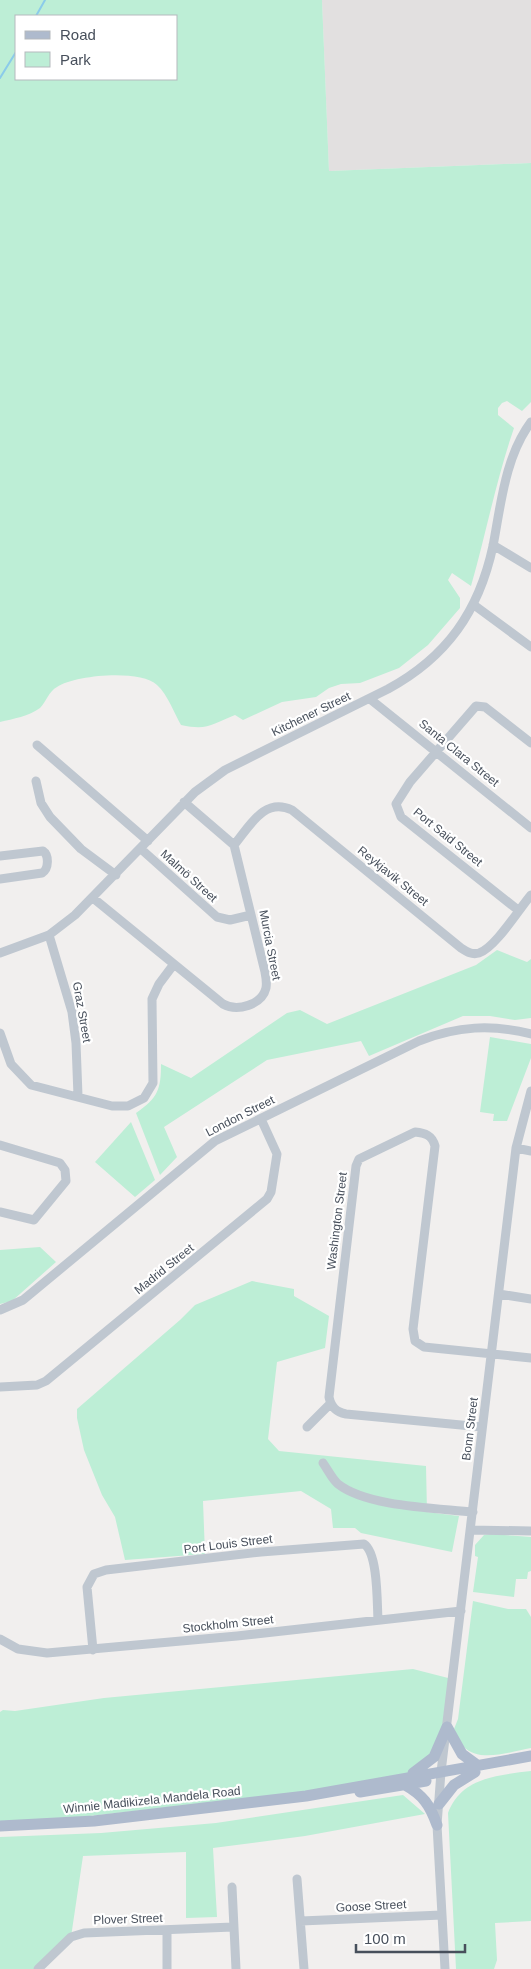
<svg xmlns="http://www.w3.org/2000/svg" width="531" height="1969" font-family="Arial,sans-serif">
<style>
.education{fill:#e2e0e0}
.green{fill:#bdeed6;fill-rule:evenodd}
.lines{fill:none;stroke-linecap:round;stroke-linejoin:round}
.stream{stroke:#8bcbea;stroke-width:2}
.minor{stroke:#bfc7d0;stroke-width:9}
.major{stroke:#aebacd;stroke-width:11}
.labels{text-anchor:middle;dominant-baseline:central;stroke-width:4.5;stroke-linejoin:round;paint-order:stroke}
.street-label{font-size:12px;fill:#474f5b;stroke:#fff}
</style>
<rect width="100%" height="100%" fill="#f1efee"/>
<path class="education" d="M322,0H531V163L329,171Z"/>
<path class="green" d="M0,0H322L329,171L531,163V402L522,411L507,401L502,403L498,408V415L514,428C496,480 486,534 471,586L452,573L448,580L460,598V608L428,645L399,668L360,683L341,684L329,688L316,697L282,702L243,720L235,715C212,724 208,731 181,725C174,713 168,695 157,685C140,669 75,675 57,687C49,691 46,702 40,708C29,716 13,719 0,722ZM16,16H176V79H16Z
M497,950L527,962L531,959V1018L515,1020L490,1016H463L369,1056L361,1041L267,1060L164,1127L177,1157L160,1175L136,1113C158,1098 161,1089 161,1064L191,1078L287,1013L300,1010L327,1024L476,965Z
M490,1037L531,1044V1058L507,1121H493L494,1114L480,1112Z
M131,1122L155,1180L135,1197L95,1162Z
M40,1247L56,1262L12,1301L0,1304V1250Z
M252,1281L294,1289V1296L329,1316L325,1348L277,1362L268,1439L279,1451L426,1466L427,1512L459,1516L452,1552L361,1533L355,1528H333L331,1509L301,1491L203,1501L205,1554L125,1560L115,1517L102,1495L84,1450L77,1418V1409L180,1320L195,1305Z
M492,1534L531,1537V1571L528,1572L527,1579H516L514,1597L473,1592L478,1557L475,1556V1545L484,1535Z
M473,1601L508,1609H526L531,1617V1748C512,1751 479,1764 463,1746C459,1742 457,1734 454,1729L458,1719Z
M413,1669L452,1679L438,1751L414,1772L349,1787L0,1826V1712L3,1710L15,1711L104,1698Z
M531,1771V1921L495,1923L497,1960L494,1969H456L448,1813C461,1778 497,1775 531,1771Z
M403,1795L425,1814L305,1836L213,1848L217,1917L186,1918V1852L83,1856L71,1937L38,1969H0V1837L101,1833L216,1823Z"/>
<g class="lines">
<path class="stream" d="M36,16L45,0
M0,78L16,52"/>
<path class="minor" d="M493,545L531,568
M474,605L531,647
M370,699L531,828
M37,745L148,841
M36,781L41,803L50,817L81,849L116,875
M234,845C250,826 264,797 292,810L461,948C467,952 472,955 479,953C495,948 519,909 531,895
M141,849L217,917L230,920L251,915
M0,856L43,851C49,855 49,869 42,873L0,879
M93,898L223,1004C237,1012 262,1005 266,988C267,982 266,977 265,972L234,845L184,802
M518,910L401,817L396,804L410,782L476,706L485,707L531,743
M49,935L72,1012L76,1043L78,1096
M0,953L49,935L75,915L195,792L225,770L388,689C447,657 479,611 493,546C501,504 505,457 531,422
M0,1033L11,1064L31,1085L112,1106H128L144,1098L153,1083L152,999L159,984L174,964
M0,1145L60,1163L65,1170L66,1181L34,1220L0,1212
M516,1148L531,1151
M499,1294L531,1299
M0,1310L23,1300L215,1141L419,1041C457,1026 492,1024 531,1034
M0,1387L37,1385L46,1381L267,1199L271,1192L277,1154L261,1119
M307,1427L330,1404
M482,1427L346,1414C336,1412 331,1407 329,1397L356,1166L359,1159L415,1132C425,1133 432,1135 435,1146L413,1329L415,1341L424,1347L531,1358
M323,1463C328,1470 332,1479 338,1484C367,1507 437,1508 473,1512
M471,1530L531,1531
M0,1639L18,1649L47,1653L237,1636L461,1611
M93,1650L87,1587L94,1574L106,1570L261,1552L364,1544C378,1553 377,1602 378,1620
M297,1879L304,1969
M232,1887L236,1969
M301,1921L442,1915
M167,1930V1969
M38,1969L71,1937L84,1933L233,1927
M445,1969L437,1825L441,1772L516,1148L531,1091"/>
<path class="major" d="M447,1727L462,1754L477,1765
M413,1773L434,1757L447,1727
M405,1785C423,1795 430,1805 437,1825
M360,1792L426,1781
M439,1804L454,1785L475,1772
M0,1826L94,1821L306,1796L531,1756"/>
</g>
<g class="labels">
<g class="street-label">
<text transform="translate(311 714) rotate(-26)">Kitchener Street</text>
<text transform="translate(459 753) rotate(39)">Santa Clara Street</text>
<text transform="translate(448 837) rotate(39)">Port Said Street</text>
<text transform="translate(189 876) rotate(42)">Malmö Street</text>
<text transform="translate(393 876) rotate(39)">Reykjavik Street</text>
<text transform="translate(270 945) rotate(79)">Murcia Street</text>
<text transform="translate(82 1012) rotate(80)">Graz Street</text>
<text transform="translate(240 1116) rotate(-27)">London Street</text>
<text transform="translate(337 1221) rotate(-83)">Washington Street</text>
<text transform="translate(164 1269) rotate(-39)">Madrid Street</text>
<text transform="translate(470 1429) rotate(-83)">Bonn Street</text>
<text transform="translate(228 1544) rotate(-7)">Port Louis Street</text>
<text transform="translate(228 1624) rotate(-6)">Stockholm Street</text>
<text transform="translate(152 1800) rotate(-6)">Winnie Madikizela Mandela Road</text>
<text transform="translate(371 1906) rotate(-3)">Goose Street</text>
<text transform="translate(128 1919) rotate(-2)">Plover Street</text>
</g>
</g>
<rect x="15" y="15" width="162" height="65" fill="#ffffff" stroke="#b5b9bd"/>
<rect x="25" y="31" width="25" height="8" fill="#aebacd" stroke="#b5b9bd"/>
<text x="60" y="40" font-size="15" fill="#474f5b">Road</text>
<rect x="25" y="52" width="25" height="15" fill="#bdeed6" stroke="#b5b9bd"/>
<text x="60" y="65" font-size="15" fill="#474f5b">Park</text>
<path d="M356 1944v8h109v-8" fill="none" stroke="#474f5b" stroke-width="2.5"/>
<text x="364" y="1944" font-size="15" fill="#474f5b" stroke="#ffffff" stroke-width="4" paint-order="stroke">100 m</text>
</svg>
